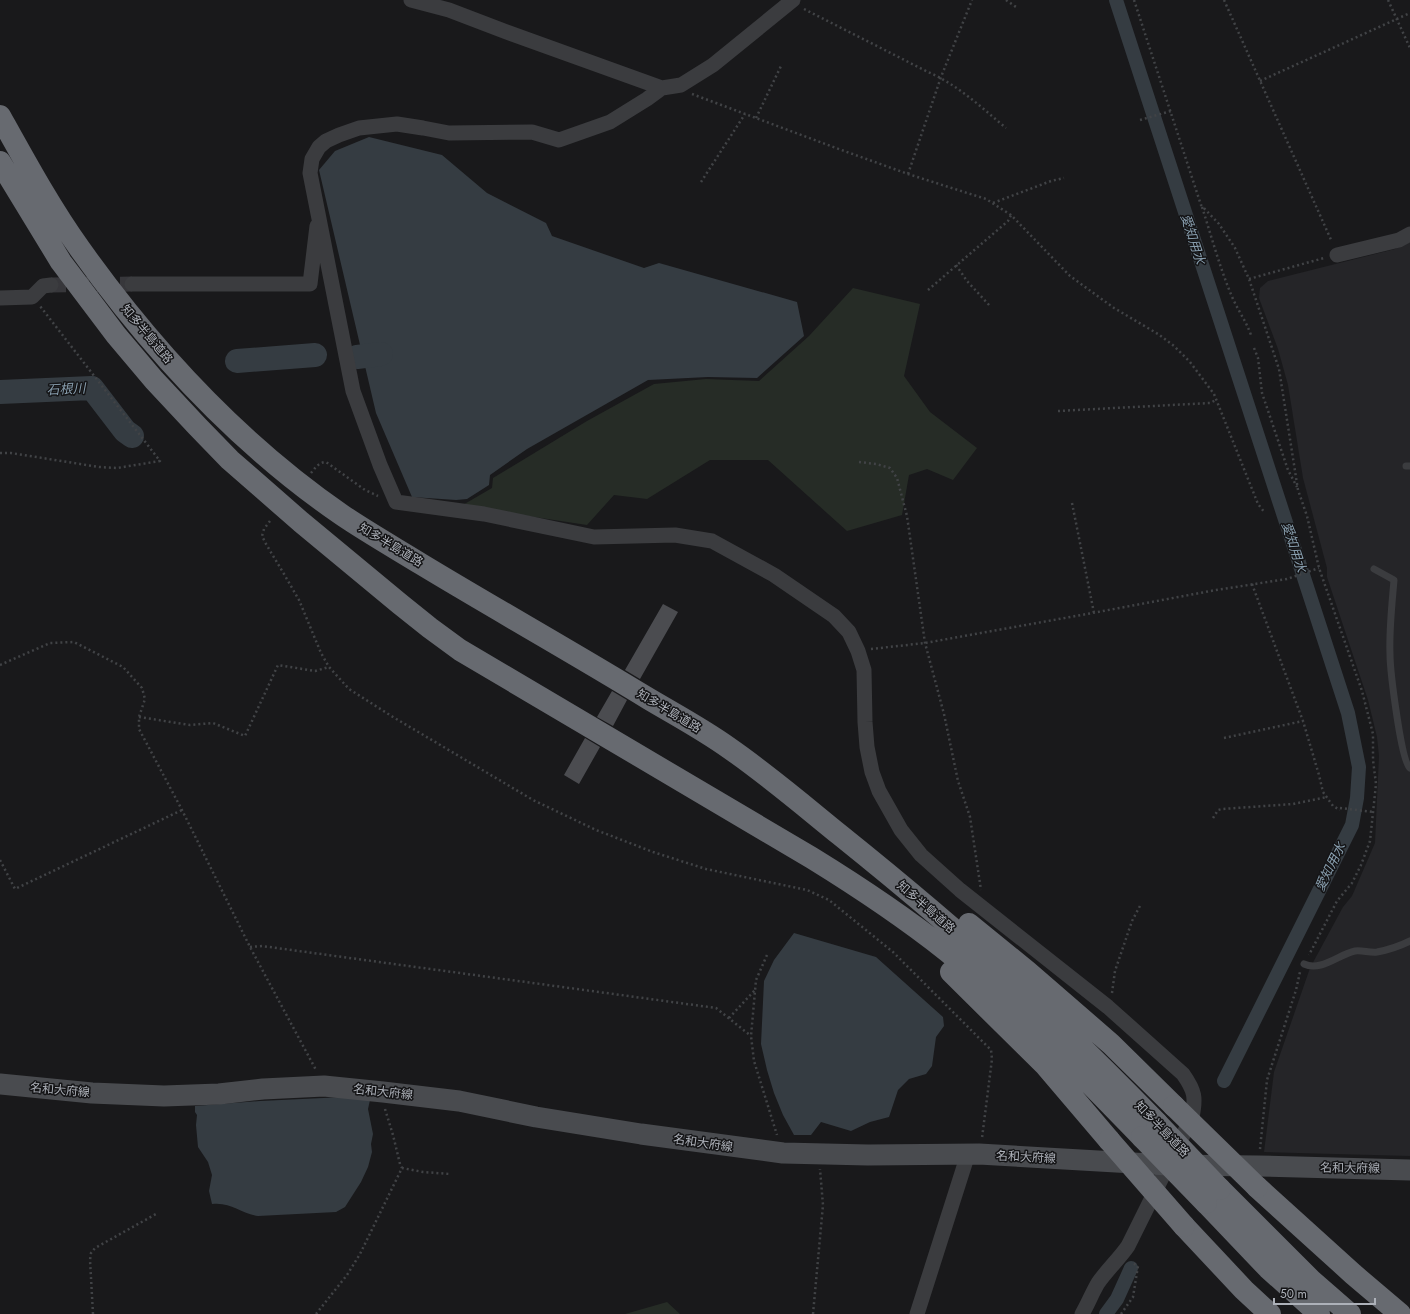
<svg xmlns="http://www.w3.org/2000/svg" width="1410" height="1314" font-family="Jost,'Noto Sans JP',sans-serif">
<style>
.built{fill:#252528}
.green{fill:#262c26}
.water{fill:#353c42}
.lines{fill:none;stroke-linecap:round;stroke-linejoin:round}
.canal{stroke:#353c42;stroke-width:14}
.river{stroke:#353c42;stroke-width:24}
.building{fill:#4b4c50}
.street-tunnel{stroke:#37373b;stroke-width:15;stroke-dasharray:15 8;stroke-linecap:butt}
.path{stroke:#414346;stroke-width:2.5;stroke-dasharray:2 3;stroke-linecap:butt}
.lane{stroke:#3b3c3f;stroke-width:7}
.street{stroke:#3b3c3f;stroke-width:15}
.secondary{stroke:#494b4f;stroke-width:21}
.highway{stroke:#676a70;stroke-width:22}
.highway-bridge{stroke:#676a70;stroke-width:22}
.labels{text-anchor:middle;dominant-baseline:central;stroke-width:3;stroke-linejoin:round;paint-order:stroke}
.street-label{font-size:12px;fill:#adb1b9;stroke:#141416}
.water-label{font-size:13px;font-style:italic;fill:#899faf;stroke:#141416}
</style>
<rect width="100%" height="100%" fill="#19191b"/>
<path class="built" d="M1410,242V1156L1264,1152L1274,1072L1310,968L1343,907L1352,896L1375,843L1379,756L1377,737L1368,700L1327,577V568L1303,478L1288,385L1278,349L1259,298L1260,288L1268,281L1395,249Z"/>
<path class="green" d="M853,288L920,304L904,376L930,412L977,448L953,480L927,469L909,475L902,515L847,531L768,460H710L647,499L614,495L587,525L461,506L492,488L493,478L587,421L654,384L706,379L759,381L809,336Z
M667,1302L680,1314H625Z"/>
<path class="water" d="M369,137L442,155L487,193L546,223L552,236L644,268L659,263L797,302L804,336L757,378L708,377L648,380L527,449L490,475L489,485L467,499L456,500L412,497L376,413L319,170L335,151Z
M794,933L876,957L943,1017L944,1026L936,1037L932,1066L926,1074L909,1079L898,1090L889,1117L870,1122L851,1131L821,1122L811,1135H794L783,1115L774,1093L767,1070L761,1044L764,981L774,960Z
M344,1097L370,1100L368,1109L373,1134L371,1144L372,1152L368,1167L361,1182L345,1207L336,1212L258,1216C239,1213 232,1202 212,1204L209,1191L212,1175L208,1162L198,1147L196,1125L197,1115L195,1112V1106L260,1101Z"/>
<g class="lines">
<path class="canal" d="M1116,0L1348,713L1359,767L1357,798L1352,825L1224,1081
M1106,1314L1117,1299L1131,1268"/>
<path class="river" d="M357,357L381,354
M237,361L315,355
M0,392L92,388L125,431L132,436"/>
</g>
<path class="building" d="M663,604L678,612L640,679L625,670Z
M612,691L627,700L613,726L597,717Z
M585,738L600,747L579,784L564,775Z"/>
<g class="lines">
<path class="street-tunnel" d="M51,285L132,284"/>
<path class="path" d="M1006,0L1016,7
M1134,0L1201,205L1219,224L1235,248L1249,279L1279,369L1298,490L1307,516L1319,568L1362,691L1373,734V760L1376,784L1370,841L1361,865L1352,883L1337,901L1309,955
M1224,0L1332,242
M1388,0L1410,48
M804,9L928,72C958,85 981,107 1006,128
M1260,81L1410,13
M692,94L836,148L908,174L986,199L1011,215L1070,276L1114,308L1158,334L1174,346L1190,362L1214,394L1258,504L1265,513
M756,118L781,66
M1140,120L1171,111
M908,174L941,77L972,0
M701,182L745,114
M993,203L1051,181L1064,178
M1202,207C1212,238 1220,269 1233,299C1239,312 1246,321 1251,335
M956,265L967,281L990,306
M1249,279L1324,258
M928,290L1008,221L1011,215
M1254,348L1258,358L1262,393L1288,470L1297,487
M1058,411L1210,403L1216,400
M0,453H11L99,467L117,468L160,461L40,306
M859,462L876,464L890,468L897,478L907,516L925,643L944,714L958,781L970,817L981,890
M311,473C315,468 319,462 326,462L365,490L378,496
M1072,503L1094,613
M270,521L264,529L262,536L266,544L284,574L299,600L321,653L329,667L349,689L393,717L533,800L596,830L653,852L706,869L807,890L829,900L893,952L991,1050L992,1059L982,1138
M1252,584L1303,721L1319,775L1323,792L1333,806L1340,810
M871,649L925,643L1087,614L1216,590L1287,579L1319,568
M0,665L50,643L74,642L123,667L142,688L145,699L139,717V729L182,810L250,947L316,1070
M139,717L190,725L213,723L245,736L278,665L315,671L329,667
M1224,738L1303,721
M1340,808L1373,812
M1213,818L1218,810L1222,809L1293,804L1327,797
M0,860L15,889L182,810
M250,947L262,946L716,1008L751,1036
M767,955L756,980L751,1036L754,1061L777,1135
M1112,993L1115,971L1132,921L1141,904
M729,1018L755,990
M385,1109L393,1135L400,1164L402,1168
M1260,1149L1267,1080L1296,990L1300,972
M93,1314L90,1260L91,1253L95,1248L156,1214
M316,1314L347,1275L360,1254L402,1168L423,1172L450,1174
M813,1314L823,1205L820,1169
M1121,1314L1133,1297L1138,1266L1133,1263"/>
<path class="lane" d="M1406,466H1410
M1374,569L1394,580C1392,604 1389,630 1390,654C1390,669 1401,762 1410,768
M1304,964C1321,972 1339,954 1355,951C1362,950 1370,953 1377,952C1388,950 1400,946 1410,941"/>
<path class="street" d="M411,0L449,10L504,31L662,88
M793,0L713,65L681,85L662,88L647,99L610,122L559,140L532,132L449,133L423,128L397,124L359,128L339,135L326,141L319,147L312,159L310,173L353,391L380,465L396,502L484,514L594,537L675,535L712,541L774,575L834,616L849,632L858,651L864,670L865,722L867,747L872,772L879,791L901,830L921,855L960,890L1108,1007L1183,1074C1195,1091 1196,1098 1192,1117L1128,1246C1119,1259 1107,1270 1098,1283C1092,1293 1088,1304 1082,1314
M1337,255L1399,240L1410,234
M132,284H310L317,226
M0,298L32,297L43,286L51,285
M917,1314L968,1154"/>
<path class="secondary" d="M0,1084L92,1093L164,1096L219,1094L263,1089L324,1086L383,1092L459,1101L536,1117L641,1134L783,1153L868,1155L979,1154L1168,1165L1258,1166L1410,1170"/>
<path class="highway" d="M0,116C25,161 50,207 80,249C152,350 239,444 342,515C367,532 395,548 421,564C497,610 574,653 649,699C676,715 704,730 729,748C768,775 803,805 840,835C911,892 980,950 1046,1013C1084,1049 1121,1086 1157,1123
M0,162L61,262L116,335L154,380L197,426L230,460L301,522L400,604L430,628L460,650L812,858C859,887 904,917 947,951C1017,1007 1080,1073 1142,1137
M969,924L1028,972L1111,1044L1174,1106
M951,972L1046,1066L1109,1140
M1257,1187L1353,1274L1400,1314
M1220,1189L1311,1280L1350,1314
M1206,1203L1268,1268L1319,1314
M1184,1226L1244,1290L1270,1314"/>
<path class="highway-bridge" d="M1174,1106L1257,1187
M1157,1123L1220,1189
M1142,1137L1206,1203
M1109,1140L1184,1226"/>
</g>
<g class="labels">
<g class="street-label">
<text transform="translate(147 334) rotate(50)">知多半島道路</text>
<text transform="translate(391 545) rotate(31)">知多半島道路</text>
<text transform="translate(669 711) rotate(31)">知多半島道路</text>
<text transform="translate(926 907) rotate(41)">知多半島道路</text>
<text transform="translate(60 1090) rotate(5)">名和大府線</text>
<text transform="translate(383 1092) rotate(6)">名和大府線</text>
<text transform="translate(1162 1129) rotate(46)">知多半島道路</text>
<text transform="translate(703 1143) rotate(8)">名和大府線</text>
<text transform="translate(1026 1157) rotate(3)">名和大府線</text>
<text transform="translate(1350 1168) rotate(1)">名和大府線</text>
</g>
<g class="water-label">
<text transform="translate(1193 239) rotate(72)">愛知用水</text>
<text transform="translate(66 389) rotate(-3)">石根川</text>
<text transform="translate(1294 547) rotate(72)">愛知用水</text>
<text transform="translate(1330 867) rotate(-64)">愛知用水</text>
</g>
</g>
<path d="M1274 1298v6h101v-6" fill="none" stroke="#adb1b9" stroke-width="2"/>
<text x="1280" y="1298" font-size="12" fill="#adb1b9" stroke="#141416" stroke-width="3" paint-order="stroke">50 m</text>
</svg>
